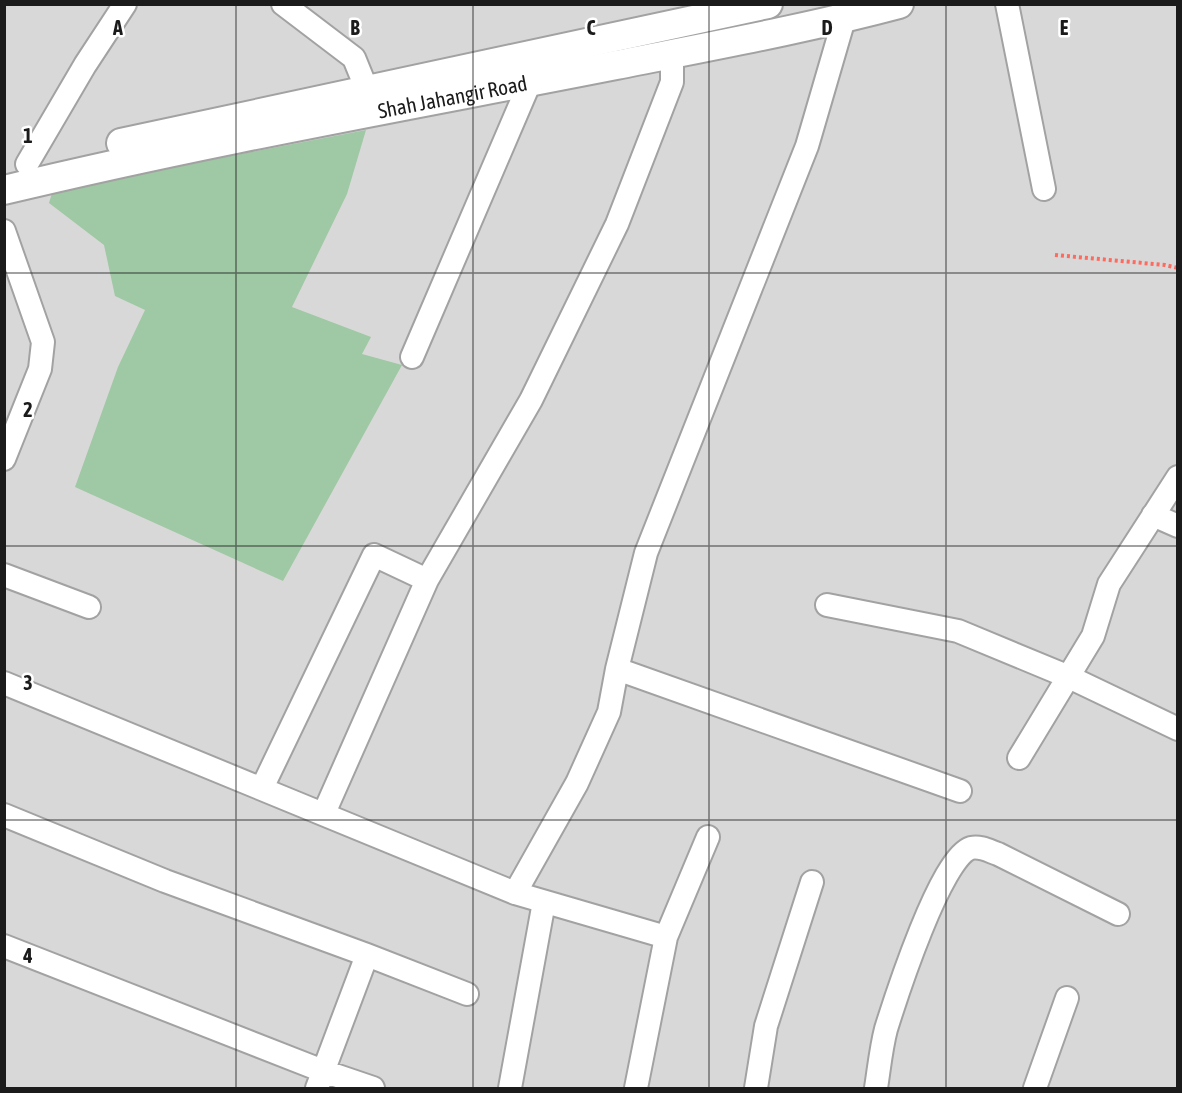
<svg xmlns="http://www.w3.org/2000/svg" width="1182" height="1093" font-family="'Asap Condensed',sans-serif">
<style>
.residential{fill:#d9d8d8}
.cemetery{fill:#9fc8a4}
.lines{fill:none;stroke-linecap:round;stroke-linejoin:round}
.minor-casing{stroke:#a2a2a2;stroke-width:26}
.tertiary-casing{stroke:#a2a2a2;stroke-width:32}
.path{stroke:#ff6a5f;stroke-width:4;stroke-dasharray:3 3;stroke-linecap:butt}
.minor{stroke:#fff;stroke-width:22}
.tertiary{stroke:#fff;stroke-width:28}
.grid{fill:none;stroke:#1b1b1b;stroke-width:1.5;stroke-opacity:0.55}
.labels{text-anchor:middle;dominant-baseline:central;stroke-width:5;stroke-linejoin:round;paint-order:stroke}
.street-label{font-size:21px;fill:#1b1b1b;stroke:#fff}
.grid-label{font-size:20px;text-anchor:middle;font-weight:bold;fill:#1b1b1b;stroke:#fff;stroke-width:5;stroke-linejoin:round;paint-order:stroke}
</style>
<rect width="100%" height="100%" fill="#ede8df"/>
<path class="residential" d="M5,5H1177V1088H5Z"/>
<path class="cemetery" d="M366,130L347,194L292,307L371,337L362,354L402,365L283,581L75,487L118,367L145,310L115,296L104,245L49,203L53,190Z"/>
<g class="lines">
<defs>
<path id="minor" d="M283,4L354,58L367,90
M1007,4L1044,189
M27,164L85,65L125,4
M4,231L43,342L40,369L4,459
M412,357L530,82
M1153,515L1178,526
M4,575L89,607
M827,605L958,631L1069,677L1178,729
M617,669L960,791
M4,683L515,893
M1019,758L1093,636L1109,584L1178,477
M262,788L374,555L427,580
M324,813L427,580L531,400L617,224L672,82V54
M4,815L165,881L367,955L467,994
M666,937L515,893L577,783L609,712L617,669L646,553L807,146L844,19
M4,946L323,1071L373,1088
M317,1088L367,955
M510,1088L544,902
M636,1088L666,937L708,837
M756,1088L766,1026L812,882
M876,1088C879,1069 881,1048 886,1029C896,997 941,857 971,848C981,846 989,851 998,854L1118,914
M1035,1088L1067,998"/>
<g id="tertiary">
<path d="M121,143L768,4"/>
<path id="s1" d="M4,190C207,141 412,105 616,65C711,46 805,29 899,4"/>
</g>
</defs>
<use href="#minor" class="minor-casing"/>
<use href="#tertiary" class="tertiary-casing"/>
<path class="path" d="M1055,255L1165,265L1178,268"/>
<use href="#minor" class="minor"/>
<use href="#tertiary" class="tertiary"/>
</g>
<path class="grid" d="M236,4V1088M473,4V1088M709,4V1088M946,4V1088M4,273H1178M4,546H1178M4,820H1178"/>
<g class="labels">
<g class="street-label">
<text stroke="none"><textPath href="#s1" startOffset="458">Shah Jahangir Road</textPath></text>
</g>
</g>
<g class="grid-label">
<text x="118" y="35">A</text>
<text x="355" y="35">B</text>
<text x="591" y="35">C</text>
<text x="827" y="35">D</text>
<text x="1064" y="35">E</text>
<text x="28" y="143">1</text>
<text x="28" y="417">2</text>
<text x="28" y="690">3</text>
<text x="28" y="963">4</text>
</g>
<rect width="1182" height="1093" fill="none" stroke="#1b1b1b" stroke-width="12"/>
</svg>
